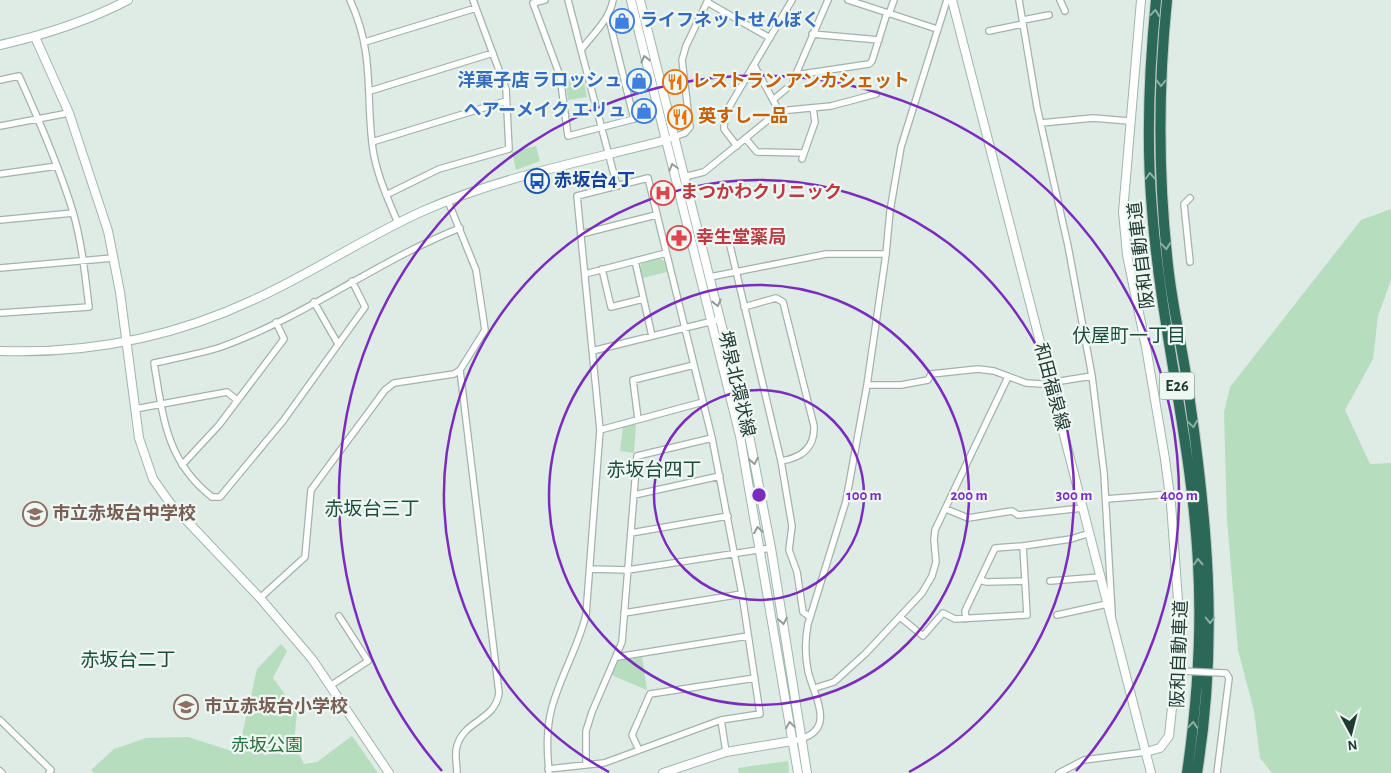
<svg xmlns="http://www.w3.org/2000/svg" width="1391" height="773" font-family="'Alegreya Sans','Noto Sans JP',sans-serif">
<style>
.green{fill:#b7ddbf}
.lines{fill:none;stroke-linecap:round;stroke-linejoin:round}
.street-casing{stroke:#a2b3ac;stroke-width:8}
.secondary-casing{stroke:#9eb7ac;stroke-width:10}
.highway-casing{stroke:#c1c8c6;stroke-width:12}
.street{stroke:#fff;stroke-width:5.5}
.secondary{stroke:#fff;stroke-width:8}
.highway{stroke:#2b6857;stroke-width:10}
.street-bridge-casing{stroke:#a2b3ac;stroke-width:8;stroke-linecap:butt}
.street-bridge{stroke:#fff;stroke-width:5.5}
.oneway{stroke:#8db0a5}
.oneway2{stroke:#909d98}
.ring{fill:none;stroke:#7b2cbf;stroke-width:2.5}
.labels{text-anchor:middle;dominant-baseline:central;stroke-width:4.5;stroke-linejoin:round;paint-order:stroke}
.shield{fill:#eff7f3;stroke:#5e736c;stroke-width:1}
.shield-label{font-size:16px;font-weight:bold;fill:#203b32}
.shop-label{font-size:18px;font-weight:bold;fill:#366cbe;stroke:#eff7f3;text-anchor:end}
.food-label{font-size:18px;font-weight:bold;fill:#c56008;stroke:#eff7f3;text-anchor:start}
.transit-label{font-size:18px;font-weight:bold;fill:#164399;stroke:#eff7f3;text-anchor:start}
.health-label{font-size:18px;font-weight:bold;fill:#be3a42;stroke:#eff7f3;text-anchor:start}
.street-label{font-size:18px;fill:#203b32;stroke:#eff7f3}
.education-label{font-size:18px;font-weight:bold;fill:#785e54;stroke:#eff7f3;text-anchor:start}
.park-label{font-size:18px;fill:#297241;stroke:#eff7f3}
.neighbourhood-label{font-size:19px;fill:#1b4d3e;stroke:#eff7f3}
.centre{fill:#7b2cbf;stroke:#eff7f3;stroke-width:2.5}
.ring-label{font-size:15px;text-anchor:middle;font-weight:bold;fill:#7b2cbf;stroke:#eff7f3;stroke-width:4.5;stroke-linejoin:round;paint-order:stroke}
</style>
<rect width="100%" height="100%" fill="#dfebe5"/>
<path class="green" d="M582,73L587,97L568,100L565,76Z
M536,146L540,161L516,170L512,152Z
M1391,209V280L1378,316L1373,359L1345,410L1370,464L1391,463V773H1272L1260,758L1254,711L1238,650L1227,520L1224,412L1230,387L1361,220Z
M660,258L665,262L667,272L642,278L640,267L642,263Z
M636,424L634,453L620,451L623,427Z
M281,644L287,651L273,678L297,711L294,743L304,764L317,762L352,736L378,773H94L91,770L114,749L146,738L188,737L238,753L257,669Z
M642,657L647,690L611,675L618,661Z
M788,761L789,773H739L738,768Z"/>
<g class="lines">
<defs>
<path id="street" d="M350,0C374,52 366,89 372,143C375,171 387,197 398,223
M545,0L533,3L560,76L568,136L634,119L608,15
M568,0L581,50
M613,0C610,19 592,35 581,50L617,186
M848,0L937,29
M1019,0L1037,107L1068,246L1092,376L1104,473L1112,614
M1060,0L1065,11
M707,2L770,38
M889,14L894,0
M1023,20L1049,15
M989,31L1023,24
M812,34L879,40
M365,42L476,8
M754,65L779,111L831,106L876,94
M795,75L869,64L872,61L887,13
M0,80L19,76C39,120 59,166 73,212C82,243 85,275 89,307L0,313
M793,81L828,0
M370,91L493,53
M774,99L786,89
M1041,123L1093,118L1129,121
M0,126L69,113
M671,138L685,133L690,127L682,60L686,46L708,0
M746,139L757,152L804,153
M372,142L506,101
M737,146L724,129L725,114L792,0
M802,159L815,122L813,108
M0,174L57,166
M684,177L704,172L779,111
M386,195L439,169L509,149L506,89L473,0
M0,220L73,213
M581,234L656,215
M728,237L781,461L792,526L789,550L797,572L803,612L810,617
M635,261L652,336
M1190,262L1184,204L1190,198
M0,268L113,258
M602,269L611,307L643,299
M585,274L666,253
M710,277L826,254H886
M352,281L365,307L283,421L220,497H212C166,461 163,417 154,363C177,358 199,354 221,347C305,317 377,261 460,228
M314,302L338,344
M744,307L776,298L783,302L814,426C815,448 801,458 781,461
M592,351L721,319
M867,385H901L928,380L931,374L978,369L994,371L1026,383L1042,384L1092,376
M135,409L227,392L237,400
M638,419L633,380L694,365
M600,430L703,402
M182,465L219,425L284,339L276,322
M634,495L720,476
M1106,499L1170,494
M946,509L968,518L1012,511L1018,515L1083,508
M631,533L728,516
M590,569L628,570L771,548
M980,580L987,582L1025,581
M1050,581L1100,577
M260,598L305,557L311,490L385,390L394,383L454,374L460,370L485,330L476,270L448,201
M624,613L742,594
M1057,615L1107,604
M900,617L923,636L943,613L955,619L1027,615L1023,546L1071,539L1090,533
M966,619L965,611L995,548L1023,546
M617,657L748,636
M330,686L368,661L339,616
M815,688L834,682L866,653L922,593L932,576L936,562L934,540L935,530L1008,377
M0,720L51,770L49,773
M721,720L726,752
M792,741C839,733 815,700 808,671C805,656 805,639 808,624L846,501L867,385L886,254L890,211L901,147L947,0
M639,750L632,735L650,694L755,678
M586,765V731L592,712L622,642L637,456L712,438
M548,769L604,763L721,720L760,714L742,594L712,438L648,178L577,196L600,430L586,615C578,647 561,675 552,707C546,729 547,751 549,773
M0,771L2,773
M457,773C457,764 454,754 457,746C464,720 495,721 499,693L460,370
M1059,773L1084,760L1146,752
M1217,773L1229,678L1226,673H1223"/>
<path id="secondary" d="M631,0L740,436L798,773
M640,0L749,435L771,548L807,773
M952,0L1151,773
M1141,0L1123,212L1127,255L1146,347L1165,459L1171,504L1179,614L1176,670L1169,736L1160,748L1146,752
M35,37L69,113L108,231L120,292L139,438L153,479L170,503L260,598L312,659L389,773
M0,45C44,35 88,21 128,0
M0,351C87,354 174,337 253,300C311,274 365,237 423,211C500,177 585,161 666,140
M663,773L726,752L792,741"/>
<path id="highway" d="M1156,0C1149,70 1146,140 1152,210C1161,329 1192,444 1198,563C1202,632 1197,704 1187,773
M1167,0C1158,89 1158,176 1168,265C1172,304 1181,342 1187,381C1207,515 1219,637 1197,773"/>
</defs>
<use href="#street" class="street-casing"/>
<use href="#secondary" class="secondary-casing"/>
<use href="#highway" class="highway-casing"/>
<use href="#street" class="street"/>
<use href="#secondary" class="secondary"/>
<use href="#highway" class="highway"/>
<defs>
<path id="street-bridge" d="M1182,671L1223,673"/>
</defs>
<use href="#street-bridge" class="street-bridge-casing"/>
<use href="#street-bridge" class="street-bridge"/>
</g>
<defs><path id="oneway-chevron" d="M-2-3.5L2.5 0L-2 3.5" fill="none" stroke-width="1.6" stroke-linecap="round" stroke-linejoin="round" transform="scale(1.25)"/></defs>
<g class="oneway">
<use href="#oneway-chevron" transform="translate(1155 13) rotate(-85)"/>
<use href="#oneway-chevron" transform="translate(1161 83) rotate(92)"/>
<use href="#oneway-chevron" transform="translate(1150 176) rotate(-93)"/>
<use href="#oneway-chevron" transform="translate(1166 246) rotate(85)"/>
<use href="#oneway-chevron" transform="translate(1193 424) rotate(82)"/>
<use href="#oneway-chevron" transform="translate(1198 562) rotate(-93)"/>
<use href="#oneway-chevron" transform="translate(1210 620) rotate(90)"/>
<use href="#oneway-chevron" transform="translate(1193 725) rotate(-86)"/>
</g>
<g class="oneway2">
<use href="#oneway-chevron" transform="translate(645 59) rotate(-104)"/>
<use href="#oneway-chevron" transform="translate(673 167) rotate(-106)"/>
<use href="#oneway-chevron" transform="translate(717 303) rotate(76)"/>
<use href="#oneway-chevron" transform="translate(754 461) rotate(79)"/>
<use href="#oneway-chevron" transform="translate(758 530) rotate(-100)"/>
<use href="#oneway-chevron" transform="translate(783 621) rotate(81)"/>
<use href="#oneway-chevron" transform="translate(790 725) rotate(-99)"/>
</g>
<g class="ring">
<circle cx="759" cy="495" r="105"/>
<circle cx="759" cy="495" r="210"/>
<path d="M609 772A315 315 0 1 1 909 772"/>
<path d="M442 771A420 420 0 1 1 1076 771"/>
</g>
<defs>
<symbol id="shop-ring" viewBox="-11 -11 22 22"><circle r="9.5" fill="#eff7f3" stroke="#3f7fe0" stroke-width="1.5"/><path d="M-5-2.5h2.3a2.7 3.5 0 0 1 5.4 0H5L5.5 6h-11ZM-1.5-2.5h3a1.5 2.3 0 0 0-3 0Z" fill="#3f7fe0"/></symbol>
<symbol id="restaurant-ring" viewBox="-11 -11 22 22"><circle r="9.5" fill="#eff7f3" stroke="#e8710a" stroke-width="1.5"/><path d="M-5-6h1v4h1v-4h1v4h1v-4h1v5L-1.5 .5V6h-2V.5L-5-1ZM5-6V6H3V1.5H1.5Q1.5-4 5-6Z" fill="#e8710a"/></symbol>
<symbol id="bus-ring" viewBox="-11 -11 22 22"><circle r="9.5" fill="#eff7f3" stroke="#1a4fb4" stroke-width="1.5"/><path d="M-5-6H5V4H4V6H2V4H-2V6H-4V4H-5ZM-3.5-4V0h7V-4ZM-3.5 1.2v1.5H-2V1.2ZM2 1.2v1.5H3.5V1.2Z" fill="#1a4fb4"/></symbol>
<symbol id="hospital-ring" viewBox="-11 -11 22 22"><circle r="9.5" fill="#eff7f3" stroke="#e0444e" stroke-width="1.5"/><path d="M-5-5h3v3.5h4V-5h3V5h-3V1.5h-4V5h-3Z" fill="#e0444e"/></symbol>
<symbol id="pharmacy-ring" viewBox="-11 -11 22 22"><circle r="9.5" fill="#eff7f3" stroke="#e0444e" stroke-width="1.5"/><path d="M-2-6h4v4h4v4h-4v4h-4v-4h-4v-4h4Z" fill="#e0444e"/></symbol>
<symbol id="school-ring" viewBox="-11 -11 22 22"><circle r="9.5" fill="#eff7f3" stroke="#8d6e63" stroke-width="1.5"/><path d="M0-5L7-2L0 1L-7-2ZM-4 1L0 2.5L4 1V4Q0 6-4 4Z" fill="#8d6e63"/></symbol>
</defs>
<g fill-rule="evenodd">
<use href="#shop-ring" x="608" y="7" width="28" height="28"/>
<use href="#shop-ring" x="625" y="67" width="28" height="28"/>
<use href="#restaurant-ring" x="661" y="68" width="28" height="28"/>
<use href="#shop-ring" x="630" y="97" width="28" height="28"/>
<use href="#restaurant-ring" x="666" y="103" width="28" height="28"/>
<use href="#bus-ring" x="523" y="167" width="28" height="28"/>
<use href="#hospital-ring" x="649" y="179" width="28" height="28"/>
<use href="#pharmacy-ring" x="665" y="224" width="28" height="28"/>
<use href="#school-ring" x="21" y="500" width="28" height="28"/>
<use href="#school-ring" x="172" y="693" width="28" height="28"/>
</g>
<g class="labels">
<rect class="shield" x="1159.5" y="372.5" width="35" height="27" rx="4"/>
<g class="shield-label">
<text x="1177" y="386">E26</text>
</g>
<g class="shop-label">
<text x="640" y="21" text-anchor="start">ライフネットせんぼく</text>
<text x="622" y="81">洋菓子店 ラロッシュ</text>
<text x="626" y="111">ヘアーメイク エリュ</text>
</g>
<g class="food-label">
<text x="692" y="82">レストラン アンカシェット</text>
<text x="698" y="117">英すし一品</text>
</g>
<g class="transit-label">
<text x="554" y="181">赤坂台4丁</text>
</g>
<g class="health-label">
<text x="680" y="193">まつかわクリニック</text>
<text x="696" y="238">幸生堂薬局</text>
</g>
<g class="street-label">
<text transform="translate(1142 255) rotate(-97)">阪和自動車道</text>
<text transform="translate(736 384) rotate(77)">堺泉北環状線</text>
<text transform="translate(1051 387) rotate(75)">和田福泉線</text>
<text transform="translate(1180 654) rotate(-88)">阪和自動車道</text>
</g>
<g class="education-label">
<text x="52" y="514">市立赤坂台中学校</text>
<text x="204" y="707">市立赤坂台小学校</text>
</g>
<g class="park-label">
<text x="267" y="746">赤坂公園</text>
</g>
<g class="neighbourhood-label">
<text x="1129" y="336">伏屋町一丁目</text>
<text x="654" y="470">赤坂台四丁</text>
<text x="372" y="509">赤坂台三丁</text>
<text x="128" y="660">赤坂台二丁</text>
</g>
</g>
<circle cx="759" cy="495" r="8" class="centre"/>
<g class="ring-label">
<text x="864" y="500">100 m</text>
<text x="969" y="500">200 m</text>
<text x="1074" y="500">300 m</text>
<text x="1179" y="500">400 m</text>
</g>
<g transform="translate(1351 733) rotate(173)" stroke="#eff7f3" stroke-width="4" paint-order="stroke">
<path d="M0-4L9 19L0 12L-9 19Z" fill="#203b32"/>
<text y="-8" font-size="14" font-weight="bold" text-anchor="middle" fill="#203b32">N</text>
</g>
</svg>
